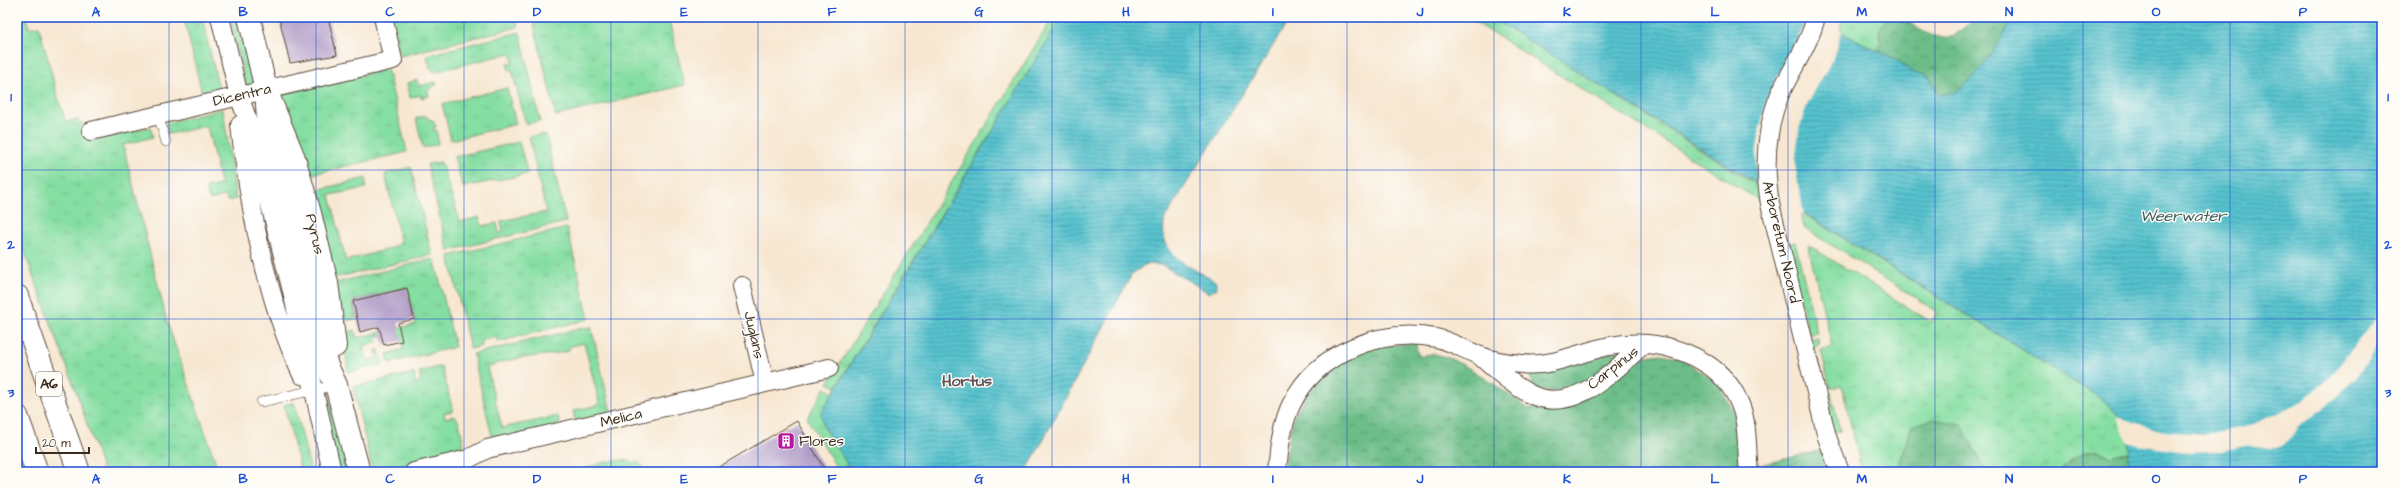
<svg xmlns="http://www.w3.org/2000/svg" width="2399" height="489" font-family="'Architects Daughter',sans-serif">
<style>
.grass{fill:url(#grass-tufts);stroke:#608460}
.forest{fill:url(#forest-crowns);stroke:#547453}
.water{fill:url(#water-rules);stroke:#487676}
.pier{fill:#f7e7d1}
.building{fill:#b09bc7}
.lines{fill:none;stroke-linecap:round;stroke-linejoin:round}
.service-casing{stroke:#574639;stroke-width:10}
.minor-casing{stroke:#574639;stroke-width:20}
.tertiary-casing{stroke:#574639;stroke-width:24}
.motorway-casing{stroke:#574639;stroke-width:24}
.service{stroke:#fff;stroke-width:9}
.minor{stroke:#fff;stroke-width:18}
.tertiary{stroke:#fff;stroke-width:22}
.motorway{stroke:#fff;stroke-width:22}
.grid{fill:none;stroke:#1d4ed8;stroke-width:1;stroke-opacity:0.55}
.labels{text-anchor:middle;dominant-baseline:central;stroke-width:3;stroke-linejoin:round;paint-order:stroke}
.shield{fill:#fdfcf7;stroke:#75695f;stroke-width:1}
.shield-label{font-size:14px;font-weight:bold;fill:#3b2a1e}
.street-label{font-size:15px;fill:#3b2a1e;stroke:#fdfcf7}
.poi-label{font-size:15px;fill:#3b2a1e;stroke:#fdfcf7;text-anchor:start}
.water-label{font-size:16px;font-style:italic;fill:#44605c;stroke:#fdfcf7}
.neighbourhood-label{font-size:16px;font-weight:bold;fill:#645259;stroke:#fdfcf7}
.neatline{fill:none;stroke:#1d4ed8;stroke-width:1.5}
.grid-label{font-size:13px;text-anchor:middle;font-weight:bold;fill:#1d4ed8}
</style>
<defs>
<pattern id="grass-tufts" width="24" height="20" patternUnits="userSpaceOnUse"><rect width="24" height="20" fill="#85dea2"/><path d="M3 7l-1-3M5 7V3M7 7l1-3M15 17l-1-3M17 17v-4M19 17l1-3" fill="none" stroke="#74bf8b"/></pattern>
<pattern id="forest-crowns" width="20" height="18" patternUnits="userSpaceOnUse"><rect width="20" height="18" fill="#6cbd88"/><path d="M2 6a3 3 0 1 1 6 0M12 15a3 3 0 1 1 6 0" fill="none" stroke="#5a9a6f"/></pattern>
<pattern id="water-rules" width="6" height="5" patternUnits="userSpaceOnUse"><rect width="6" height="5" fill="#56c3cf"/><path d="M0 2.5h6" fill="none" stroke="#489fa7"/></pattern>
</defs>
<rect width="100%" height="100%" fill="#fdfcf7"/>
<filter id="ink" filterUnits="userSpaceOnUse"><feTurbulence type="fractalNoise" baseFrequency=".025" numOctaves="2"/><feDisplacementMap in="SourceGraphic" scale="8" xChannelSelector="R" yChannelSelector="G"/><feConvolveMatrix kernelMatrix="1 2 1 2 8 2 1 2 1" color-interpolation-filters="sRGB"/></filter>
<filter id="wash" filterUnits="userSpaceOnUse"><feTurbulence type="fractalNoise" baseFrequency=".012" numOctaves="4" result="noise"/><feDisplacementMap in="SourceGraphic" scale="16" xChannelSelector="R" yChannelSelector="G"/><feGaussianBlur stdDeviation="0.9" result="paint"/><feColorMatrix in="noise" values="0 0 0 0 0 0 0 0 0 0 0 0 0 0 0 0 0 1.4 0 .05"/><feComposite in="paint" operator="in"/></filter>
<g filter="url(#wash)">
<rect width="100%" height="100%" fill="#f7e7d1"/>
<path class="grass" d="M17,17H26L29,28L39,26L58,98L66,122L78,119L84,125L88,142L150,127L153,137L123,145L167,322L219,472H103L76,391L17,232Z
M191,17H202L220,93L203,98L185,22Z
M230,17H237L254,85L246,87Z
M391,17H516L518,27L400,56Z
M532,17H668L685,85L556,116Z
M1053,17H1062L836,387L828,383Z
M1467,17H1491L1760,187L1763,203Z
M1842,17H1888L1879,30L1881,46L1877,50L1840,32Z
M520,32L540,121L526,124L512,70H509L507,64L513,62L511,53L434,72L430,68L427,55Z
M387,69L407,152L313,174L309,173L281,95Z
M417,80L419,86L436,82L437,84L428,90L429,96L421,98L420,95L410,98L407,83Z
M507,88L516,124L451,140L442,104Z
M223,109L236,199L227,201L226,196L209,200L206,188L221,185L207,126L169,134L166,123Z
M427,116L429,120H433L436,127L433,128L434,131L437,130L438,144L423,148L416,118Z
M543,134L546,135L566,222L448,251L427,164L441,162L460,222L479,217L482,226L497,223L499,233L503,232L501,221L546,212L529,137Z
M519,142L528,174L463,187L454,157Z
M411,167L432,255L334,278L313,191L366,178V188L330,195L346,261L388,249L401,243L385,174Z
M1801,212L2103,400C2119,413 2130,430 2130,452L2111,457L2098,450L2071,459L2059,472H1986L1912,426L1898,468L1894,472H1862L1842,386L1830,388L1821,350L1832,347L1808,245L1931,322L1938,312L1804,228Z
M567,228L589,319L498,342L496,337L481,341L482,346L470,349L449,256Z
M1795,242L1817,333L1809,335L1787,244Z
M432,259L435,261L455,347L389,363L387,354L404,349L399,331L376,337L377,343L363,346L367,360L378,358L376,350H379L383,365L348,372L343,333L355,330L357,338L416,324L407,287L353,301L356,319L342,322L335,283Z
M591,326L611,412L575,421L573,411L598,405L599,401L584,343L571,346L568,351C541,358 511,355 487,368L502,428L558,416L560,425L493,441L473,354L587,327L588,329Z
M1818,338L1819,345L1814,346L1826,394L1831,393L1840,431L1832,432L1810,340Z
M438,367L442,368L453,411L444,413L445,418L455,416L459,422L464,447L458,450L459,455C430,453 399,473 372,468L353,387L414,373L415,383L421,381L419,372Z
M825,388L833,393L823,409L824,428L852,472H839L807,418Z
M329,394L348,472H340L321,396Z
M294,402L311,472H301L284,405Z
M623,460L639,463L649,472H576L604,462Z"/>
<path class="forest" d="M1888,17C1909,17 1916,31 1934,36C1939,38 1947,37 1953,37C1977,15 1982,17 2014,17C2002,38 1977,84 1954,92C1949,94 1943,94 1938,95L1929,76L1913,73L1897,60L1877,50L1881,46L1879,30Z
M1416,342L1417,352L1421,357C1443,341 1510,397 1529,409L1538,408L1537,403L1647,356L1660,354L1679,357L1717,382L1737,417L1743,472H1283L1294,416L1309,391L1332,368L1366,349Z
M1629,349L1585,384L1560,392L1533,389L1529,370Z
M1933,419L1961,424L1986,472H1894L1898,468L1912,426Z
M1823,450L1832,472H1756L1755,466Z
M2098,450L2111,457L2130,452L2128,472H2059C2070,459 2080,452 2098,450Z"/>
<path class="water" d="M1062,17H1287L1289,20L1165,218C1156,256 1189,265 1216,282L1217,288L1209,293L1162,265L1146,264L1132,274L1026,472H852L824,428L821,413Z
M1491,17H1808L1897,60L1913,73L1929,76L1939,95C1943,94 1949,94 1954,92C1977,83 2001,38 2014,17H2382V472H2128C2131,440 2129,421 2103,400Z"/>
<path class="pier" d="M1806,17H1813L1842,31L1833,58L1807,105L1799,129L1795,165L1804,216L1758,188L1756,157L1760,127L1766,105L1776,79L1798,41Z
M2382,310V340L2358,375L2333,401L2298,427L2289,440L2282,446L2270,448L2250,445L2221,451L2185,452L2145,446L2127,441L2117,417L2163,431L2205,434L2245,427L2288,409L2304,399L2329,379Z"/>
<g id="blocks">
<path class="building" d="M279,17H328L337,55L290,63Z
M407,288L414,319L398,323L402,341L384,345L379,327L360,332L353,301Z
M797,421L826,472H710L729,461Z"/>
</g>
</g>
<g filter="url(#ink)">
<use href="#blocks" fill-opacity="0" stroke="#574639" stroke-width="1"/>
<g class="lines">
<defs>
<path id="service" d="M158,115L166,142
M261,402L336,385"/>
<path id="minor" d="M220,17L239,96L250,126L292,291L332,472
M1816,17C1809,45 1792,68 1780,94C1765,130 1764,167 1770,204L1827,437L1840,472
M240,125C249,206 267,301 302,375
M91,131L393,60L383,17
M742,286L765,383
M1481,357C1496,370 1512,385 1530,394C1574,416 1614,370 1643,345
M414,472L468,459L487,449L829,368
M1277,472C1279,450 1282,422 1292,403C1318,351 1382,328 1436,338C1451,341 1463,349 1478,355C1490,360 1508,363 1522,364C1551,368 1582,351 1610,346C1657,336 1719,355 1739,402C1749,424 1746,449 1749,472"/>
<path id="tertiary" d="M249,17L266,90L294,158L310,213L327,283L335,346
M266,90L268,120L327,366L336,385L359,472"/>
<path id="motorway" d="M17,296L79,472
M17,416L37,472"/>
</defs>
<use href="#service" class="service-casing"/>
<use href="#minor" class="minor-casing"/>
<use href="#tertiary" class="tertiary-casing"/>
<use href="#motorway" class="motorway-casing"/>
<use href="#service" class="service"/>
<use href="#minor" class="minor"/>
<use href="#tertiary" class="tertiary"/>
<use href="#motorway" class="motorway"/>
</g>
</g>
<path class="grid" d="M169,17V472M316,17V472M464,17V472M611,17V472M758,17V472M905,17V472M1052,17V472M1200,17V472M1347,17V472M1494,17V472M1641,17V472M1788,17V472M1935,17V472M2083,17V472M2230,17V472M17,170H2382M17,319H2382"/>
<defs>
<symbol id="building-square" viewBox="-11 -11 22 22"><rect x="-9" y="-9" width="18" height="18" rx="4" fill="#b5179e" stroke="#fdfcf7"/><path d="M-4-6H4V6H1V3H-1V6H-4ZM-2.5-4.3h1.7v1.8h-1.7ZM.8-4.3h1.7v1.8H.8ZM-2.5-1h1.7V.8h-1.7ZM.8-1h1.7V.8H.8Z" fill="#fff"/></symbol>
</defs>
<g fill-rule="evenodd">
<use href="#building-square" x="776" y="431" width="20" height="20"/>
</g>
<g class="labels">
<rect class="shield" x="36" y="372" width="26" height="24" rx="3"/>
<g class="shield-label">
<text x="49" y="384">A6</text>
</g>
<g class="street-label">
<text transform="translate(242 95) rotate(-13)">Dicentra</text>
<text transform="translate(315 234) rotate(77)">Pyrus</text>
<text transform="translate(1781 242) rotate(77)">Arboretum Noord</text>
<text transform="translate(754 335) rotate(77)">Juglans</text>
<text transform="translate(1613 368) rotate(-38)">Carpinus</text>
<text transform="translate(621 418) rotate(-13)">Melica</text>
</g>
<g class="poi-label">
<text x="799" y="441">Flores</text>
</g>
<g class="water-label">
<text x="2183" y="216">Weerwater</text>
</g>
<g class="neighbourhood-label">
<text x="967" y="381">Hortus</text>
</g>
</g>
<rect width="2399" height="489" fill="none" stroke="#fdfcf7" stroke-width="44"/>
<path d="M36 447v6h53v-6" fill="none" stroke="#3b2a1e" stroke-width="2"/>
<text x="42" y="447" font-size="12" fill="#3b2a1e" stroke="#fdfcf7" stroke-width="3" paint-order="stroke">20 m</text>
<rect x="22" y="22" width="2355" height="445" class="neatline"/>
<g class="grid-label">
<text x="96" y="16">A</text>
<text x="243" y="16">B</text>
<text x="390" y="16">C</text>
<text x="537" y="16">D</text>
<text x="684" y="16">E</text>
<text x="832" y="16">F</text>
<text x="979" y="16">G</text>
<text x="1126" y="16">H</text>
<text x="1273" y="16">I</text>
<text x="1420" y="16">J</text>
<text x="1567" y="16">K</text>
<text x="1715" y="16">L</text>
<text x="1862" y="16">M</text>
<text x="2009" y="16">N</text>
<text x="2156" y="16">O</text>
<text x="2303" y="16">P</text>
<text x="11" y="101">1</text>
<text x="2388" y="101">1</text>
<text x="11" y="249">2</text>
<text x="2388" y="249">2</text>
<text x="11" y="397">3</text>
<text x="2388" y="397">3</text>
<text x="96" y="483">A</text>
<text x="243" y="483">B</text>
<text x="390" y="483">C</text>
<text x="537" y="483">D</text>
<text x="684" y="483">E</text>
<text x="832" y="483">F</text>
<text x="979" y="483">G</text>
<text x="1126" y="483">H</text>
<text x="1273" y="483">I</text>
<text x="1420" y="483">J</text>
<text x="1567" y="483">K</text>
<text x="1715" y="483">L</text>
<text x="1862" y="483">M</text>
<text x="2009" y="483">N</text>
<text x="2156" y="483">O</text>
<text x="2303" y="483">P</text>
</g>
</svg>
